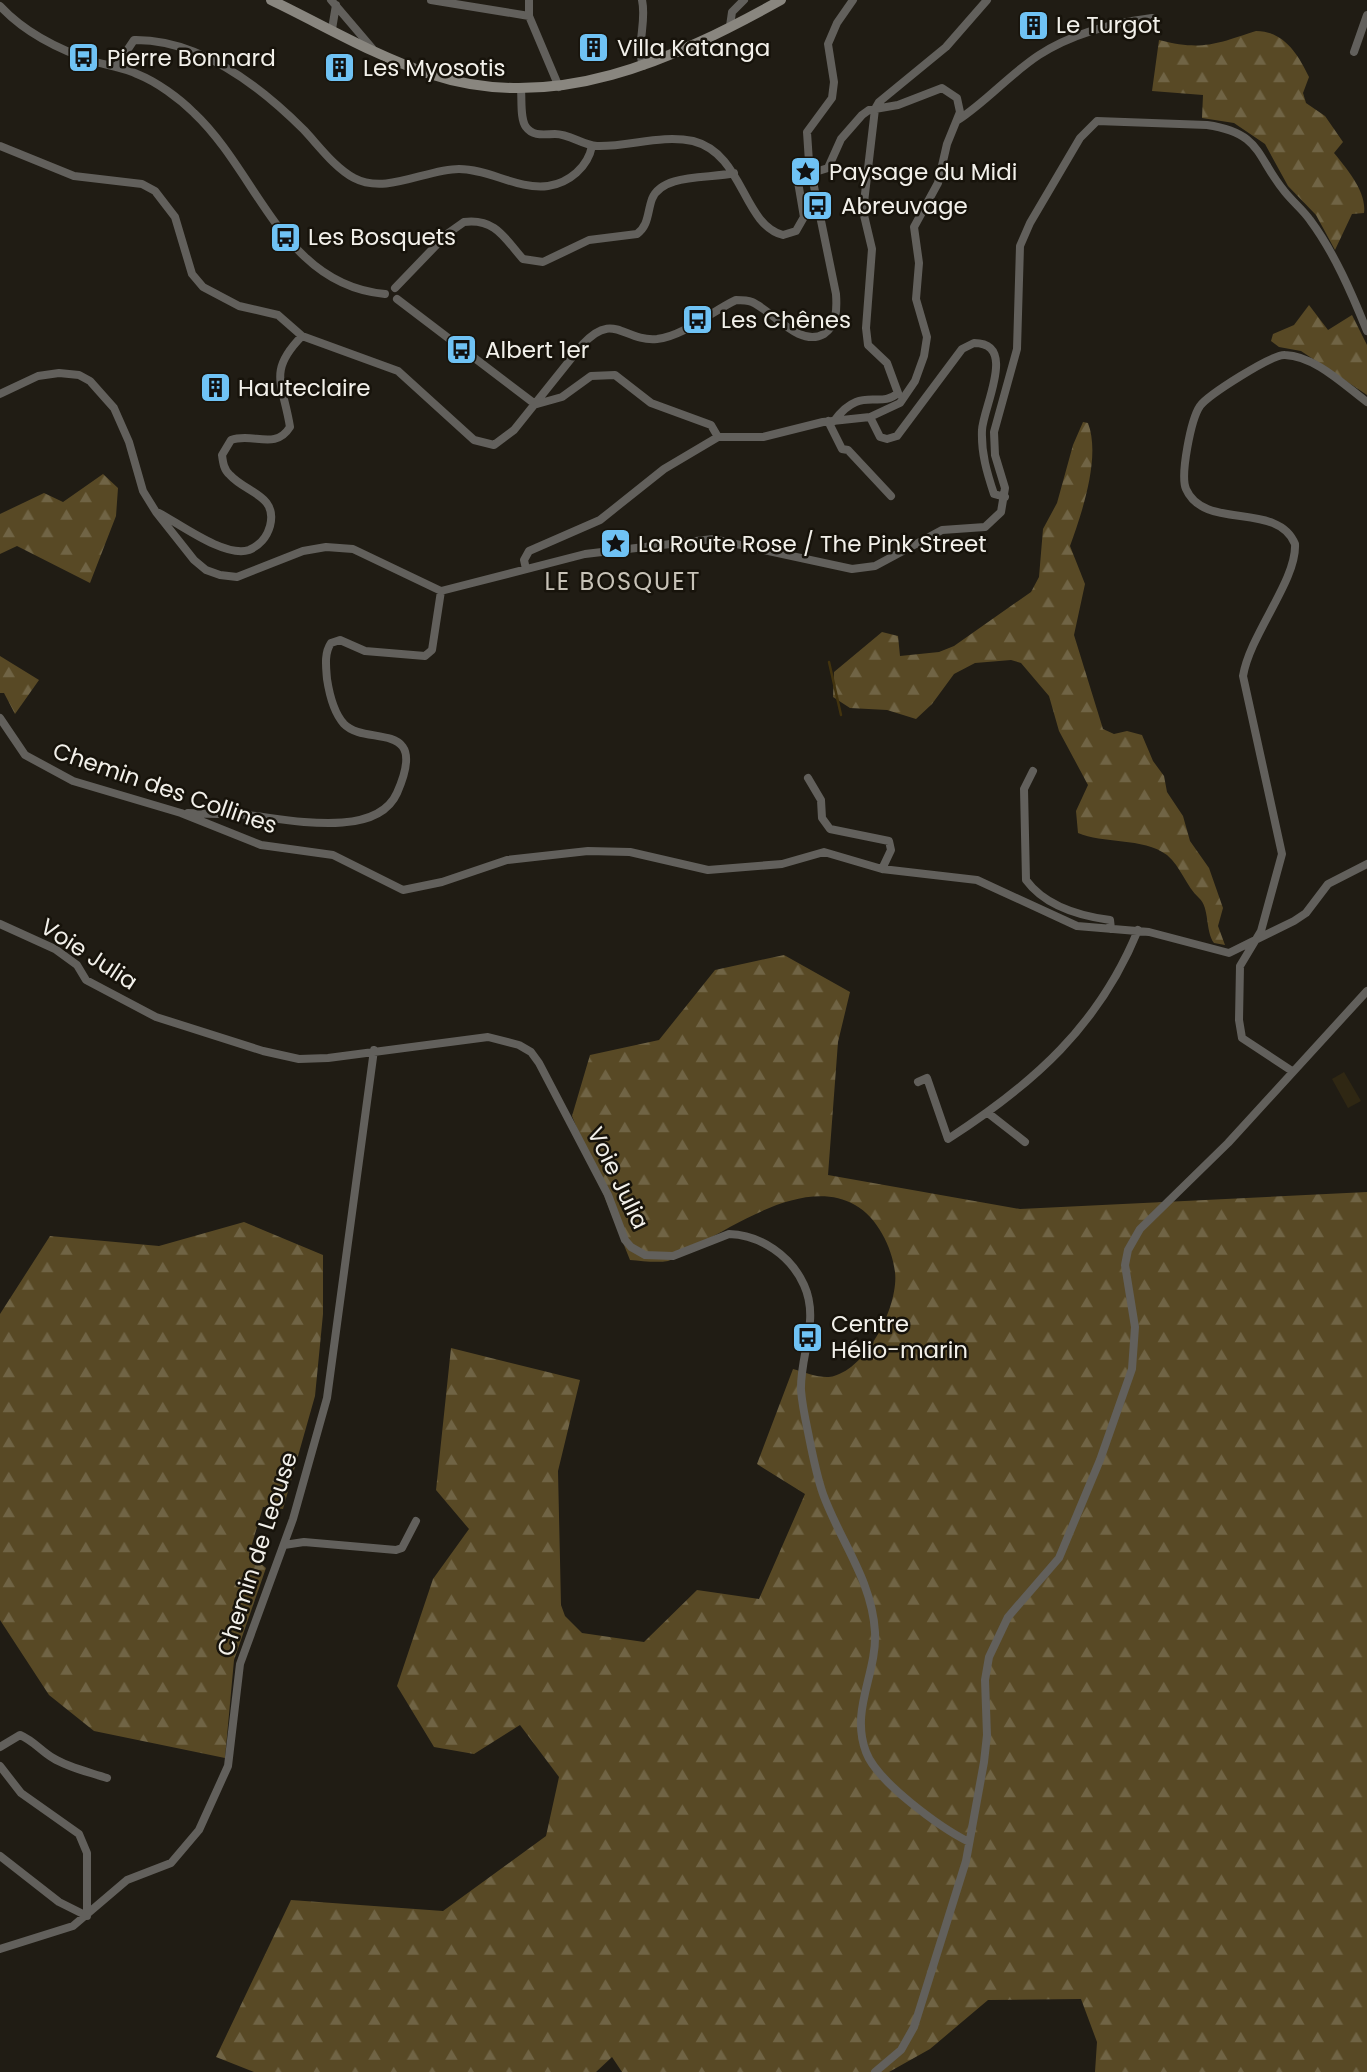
<svg xmlns="http://www.w3.org/2000/svg" width="1367" height="2072" font-family="Poppins,sans-serif">
<style>
.green{fill:#2f2713}
.forest{fill:url(#forest-firs)}
.lines{fill:none;stroke-linecap:round;stroke-linejoin:round}
.stream{stroke:#42330e;stroke-width:2.5}
.street{stroke:#62605c;stroke-width:8}
.secondary{stroke:#89867f;stroke-width:10}
.labels{text-anchor:middle;dominant-baseline:central;stroke-width:5;stroke-linejoin:round;paint-order:stroke}
.poi-label{font-size:23px;fill:#f2f0ea;stroke:#17130b;text-anchor:start}
.street-label{font-size:23px;fill:#f2f0ea;stroke:#17130b}
.neighbourhood-label{font-size:24px;letter-spacing:2px;fill:#c7c2b7;stroke:#17130b}
</style>
<defs>
<pattern id="forest-firs" width="22" height="20" patternUnits="userSpaceOnUse" patternTransform="scale(1.75)"><rect width="22" height="20" fill="#584925"/><path d="M5 1l3.5 6h-7zM16 11l3.5 6h-7z" fill="#706445"/></pattern>
</defs>
<rect width="100%" height="100%" fill="#201c14"/>
<path class="green" d="M1344,1072L1361,1101L1348,1108L1332,1079Z"/>
<path class="forest" d="M1256,31C1284,31 1298,54 1309,77L1303,93L1306,103L1325,116L1343,142L1334,153C1347,169 1367,192 1364,213L1352,214L1335,250L1316,215L1288,186L1265,144L1234,123L1202,118L1203,95L1152,91L1159,40C1202,51 1216,44 1256,31Z
M1309,305L1328,330L1352,315L1367,345V395L1301,351L1279,347L1271,341L1273,334L1294,325Z
M1083,422L1088,423C1101,457 1082,513 1070,546L1085,584L1074,635L1103,729L1114,734L1127,731L1142,735L1153,761L1164,776L1167,792L1183,816L1190,841L1209,868L1223,908L1218,926L1225,945L1214,943C1205,931 1210,908 1199,898C1186,886 1181,867 1167,855C1143,837 1102,844 1078,833L1076,811L1088,785L1059,731L1049,696L1021,663L1011,660L975,663L954,674L932,704L916,719L887,710L850,708L833,697L834,672L882,632L898,636L900,656L939,652L954,646L1031,592L1039,577L1043,529L1057,503L1073,445Z
M103,474L118,488L116,516L90,583L17,546L0,554V514L44,493L63,502Z
M0,656L39,680L15,714L4,693H0Z
M784,955L850,992L838,1042L828,1175L1020,1209L1367,1192V2072H1095L1097,2042L1081,1999L988,2000L930,2049L889,2072H622L612,2057L596,2072H254L216,2057L291,1900L443,1911L546,1836L559,1777L520,1725L474,1754L434,1747L397,1686L433,1579L469,1529L436,1490L451,1348L580,1380L558,1471L561,1605L565,1616L582,1633L644,1642L697,1590L759,1599L805,1494L757,1464L793,1369C804,1372 823,1380 834,1376C868,1367 899,1305 895,1272C892,1247 877,1217 855,1205C807,1178 742,1221 701,1243C691,1248 678,1258 668,1261C657,1263 642,1261 630,1260L572,1116L590,1055L659,1040L715,970Z
M244,1222L323,1255V1314L315,1396L283,1509L263,1507L249,1554L266,1568L234,1660L225,1758L94,1731L49,1695L0,1620V1314L50,1236L159,1246Z"/>
<g class="lines">
<path class="stream" d="M829,662L841,715"/>
<path class="street" d="M331,0L372,48
M431,0L529,16
M529,0V16L559,87
M642,0C647,22 636,44 643,66
M0,6C25,33 62,51 96,62C110,66 124,68 137,74C157,82 179,98 194,113C258,173 283,285 385,294
M730,26L732,12L744,0
M332,29L336,5
M1354,52L1367,15
M116,67L134,40C200,39 260,86 304,130C319,146 335,168 354,178C386,195 426,169 459,169C489,169 518,190 548,186C569,183 588,167 592,146
M521,90C522,101 520,119 526,127C533,137 545,134 555,134C570,134 582,145 597,146C629,147 661,134 693,141C744,154 742,224 783,235L796,231L804,217L797,176L809,162
M958,120C987,101 1010,74 1039,55C1073,33 1113,23 1152,18
M0,146L74,176L142,184L155,191L175,217L192,274L203,287L239,306L278,315L302,336L398,371L474,440L494,445L514,430L582,345C614,310 623,342 657,339C684,336 712,311 736,300C741,300 747,300 752,302C773,311 799,348 824,334C837,325 837,308 836,294L809,162L807,132L832,98L834,82L828,44L837,23L853,0
M812,173L828,168L841,139L862,115L869,110L898,105L942,88L957,98L960,112L947,144L938,183L914,227L919,263L916,299L927,337L924,356L915,381L900,403L870,417L880,437L887,439L897,436L962,349L974,343C1018,343 983,407 982,430C981,453 987,473 994,494L1005,497
M395,288L447,234L464,222C496,218 505,239 523,259L543,262L589,240L637,234C649,225 647,213 652,199C662,173 710,179 734,173
M397,299L535,404
M0,394L38,376L59,373L79,375L90,381L114,408L129,442L143,491L156,512L194,560L206,570L220,575L237,577L303,551L326,547L353,549L441,591L585,554L713,539L852,569L875,566L942,530L985,527L1001,512L1005,488L995,455L994,432L1017,349L1020,246L1030,223L1080,138L1097,121L1207,125C1262,133 1256,157 1285,192C1293,202 1303,210 1310,220C1334,252 1352,294 1367,331
M537,404L562,397L591,376L615,375L651,403L711,425L718,437
M828,421L842,449L848,450L891,496
M834,421C861,384 879,410 898,393L887,363L868,345L866,328L872,249L863,211L875,109L879,102L946,47L987,0
M159,513C180,524 225,558 249,550C259,546 267,537 270,526C278,495 246,493 230,475C224,470 223,463 222,455L231,440C253,432 275,451 290,427C283,383 267,372 302,336
M526,569L524,560L529,551L600,520L664,469L718,437H763L823,422L870,417
M0,718L25,755L73,781L181,813L261,845L333,855L403,890L442,882L507,860L588,851L630,852L708,870L782,864L824,852L882,869L977,880L1077,926L1149,932L1229,953L1294,921L1306,913L1328,884L1367,864
M1033,771L1024,789L1026,880C1045,906 1080,916 1110,920L1111,929
M808,778L821,800L822,818L830,829L889,841L891,850L882,869
M188,813C208,814 227,814 247,815C287,819 376,840 397,793C430,718 366,747 344,724C334,713 329,692 327,679C326,667 324,653 331,643L340,640L365,651L425,656L432,650L441,591
M0,924L55,949L77,965L86,980L156,1017L263,1051L299,1059L328,1058L488,1037L519,1045L531,1052L539,1063L608,1195L625,1240L631,1247L645,1255L673,1256L729,1234C761,1235 791,1256 804,1285C820,1320 800,1354 801,1390C802,1403 805,1418 808,1432C812,1452 816,1474 823,1494C840,1541 872,1580 875,1632C877,1674 850,1710 866,1752C877,1782 941,1828 969,1842
M1292,1071L1242,1038L1239,1020L1240,966L1261,931L1282,854L1243,676C1250,634 1297,580 1295,544C1278,501 1204,531 1186,489C1180,475 1191,419 1200,406C1208,395 1272,354 1285,355C1315,356 1344,385 1367,402
M918,1082L927,1078L948,1139C1033,1084 1099,1026 1138,930
M988,1113L1025,1142
M284,1545L304,1542L396,1550L402,1548L416,1521
M0,1747L20,1735C34,1741 41,1751 53,1758C69,1768 89,1772 107,1778
M0,1766L21,1793L79,1834L87,1853V1916L59,1902L0,1856
M0,1949L73,1926L127,1880L171,1863L199,1830L228,1766L240,1664L293,1519L327,1398L374,1050
M875,2072L901,2050L914,2027L966,1861L984,1762L987,1735L985,1680L989,1657L1008,1617L1059,1558L1100,1460L1132,1369L1135,1327L1125,1265L1128,1250L1140,1229L1228,1143L1367,991"/>
<path class="secondary" d="M271,0C323,25 375,56 430,74C554,115 673,60 781,0"/>
</g>
<defs>
<symbol id="building-square" viewBox="-11 -11 22 22"><rect x="-9" y="-9" width="18" height="18" rx="4" fill="#6fc2f4" stroke="#17130b"/><path d="M-4-6H4V6H1V3H-1V6H-4ZM-2.5-4.3h1.7v1.8h-1.7ZM.8-4.3h1.7v1.8H.8ZM-2.5-1h1.7V.8h-1.7ZM.8-1h1.7V.8H.8Z" fill="#111"/></symbol>
<symbol id="bus-square" viewBox="-11 -11 22 22"><rect x="-9" y="-9" width="18" height="18" rx="4" fill="#6fc2f4" stroke="#17130b"/><path d="M-5-6H5V4H4V6H2V4H-2V6H-4V4H-5ZM-3.5-4V0h7V-4ZM-3.5 1.2v1.5H-2V1.2ZM2 1.2v1.5H3.5V1.2Z" fill="#111"/></symbol>
<symbol id="sight-square" viewBox="-11 -11 22 22"><rect x="-9" y="-9" width="18" height="18" rx="4" fill="#6fc2f4" stroke="#17130b"/><path d="M0-6L1.8-2.2L6-1.7L2.9 1.2L3.7 5.4L0 3.3L-3.7 5.4L-2.9 1.2L-6-1.7L-1.8-2.2Z" fill="#111"/></symbol>
</defs>
<g fill-rule="evenodd">
<use href="#building-square" x="1016" y="8" width="35" height="35"/>
<use href="#building-square" x="576" y="30" width="35" height="35"/>
<use href="#bus-square" x="66" y="40" width="35" height="35"/>
<use href="#building-square" x="322" y="50" width="35" height="35"/>
<use href="#sight-square" x="788" y="154" width="35" height="35"/>
<use href="#bus-square" x="800" y="188" width="35" height="35"/>
<use href="#bus-square" x="268" y="220" width="35" height="35"/>
<use href="#bus-square" x="680" y="302" width="35" height="35"/>
<use href="#bus-square" x="444" y="332" width="35" height="35"/>
<use href="#building-square" x="198" y="370" width="35" height="35"/>
<use href="#sight-square" x="598" y="526" width="35" height="35"/>
<use href="#bus-square" x="790" y="1320" width="35" height="35"/>
</g>
<g class="labels">
<g class="poi-label">
<text x="1056" y="25">Le Turgot</text>
<text x="617" y="48">Villa Katanga</text>
<text x="107" y="58">Pierre Bonnard</text>
<text x="363" y="68">Les Myosotis</text>
<text x="829" y="172">Paysage du Midi</text>
<text x="841" y="206">Abreuvage</text>
<text x="308" y="237">Les Bosquets</text>
<text x="721" y="320">Les Chênes</text>
<text x="485" y="350">Albert 1er</text>
<text x="238" y="388">Hauteclaire</text>
<text x="638" y="544">La Route Rose / The Pink Street</text>
<text x="831" y="1324">Centre<tspan x="831" dy="26">Hélio-marin</tspan></text>
</g>
<g class="street-label">
<text transform="translate(165 788) rotate(19)">Chemin des Collines</text>
<text transform="translate(89 954) rotate(33)">Voie Julia</text>
<text transform="translate(618 1178) rotate(64)">Voie Julia</text>
<text transform="translate(257 1554) rotate(-72)">Chemin de Leouse</text>
</g>
<g class="neighbourhood-label">
<text x="623" y="581">LE BOSQUET</text>
</g>
</g>
</svg>
